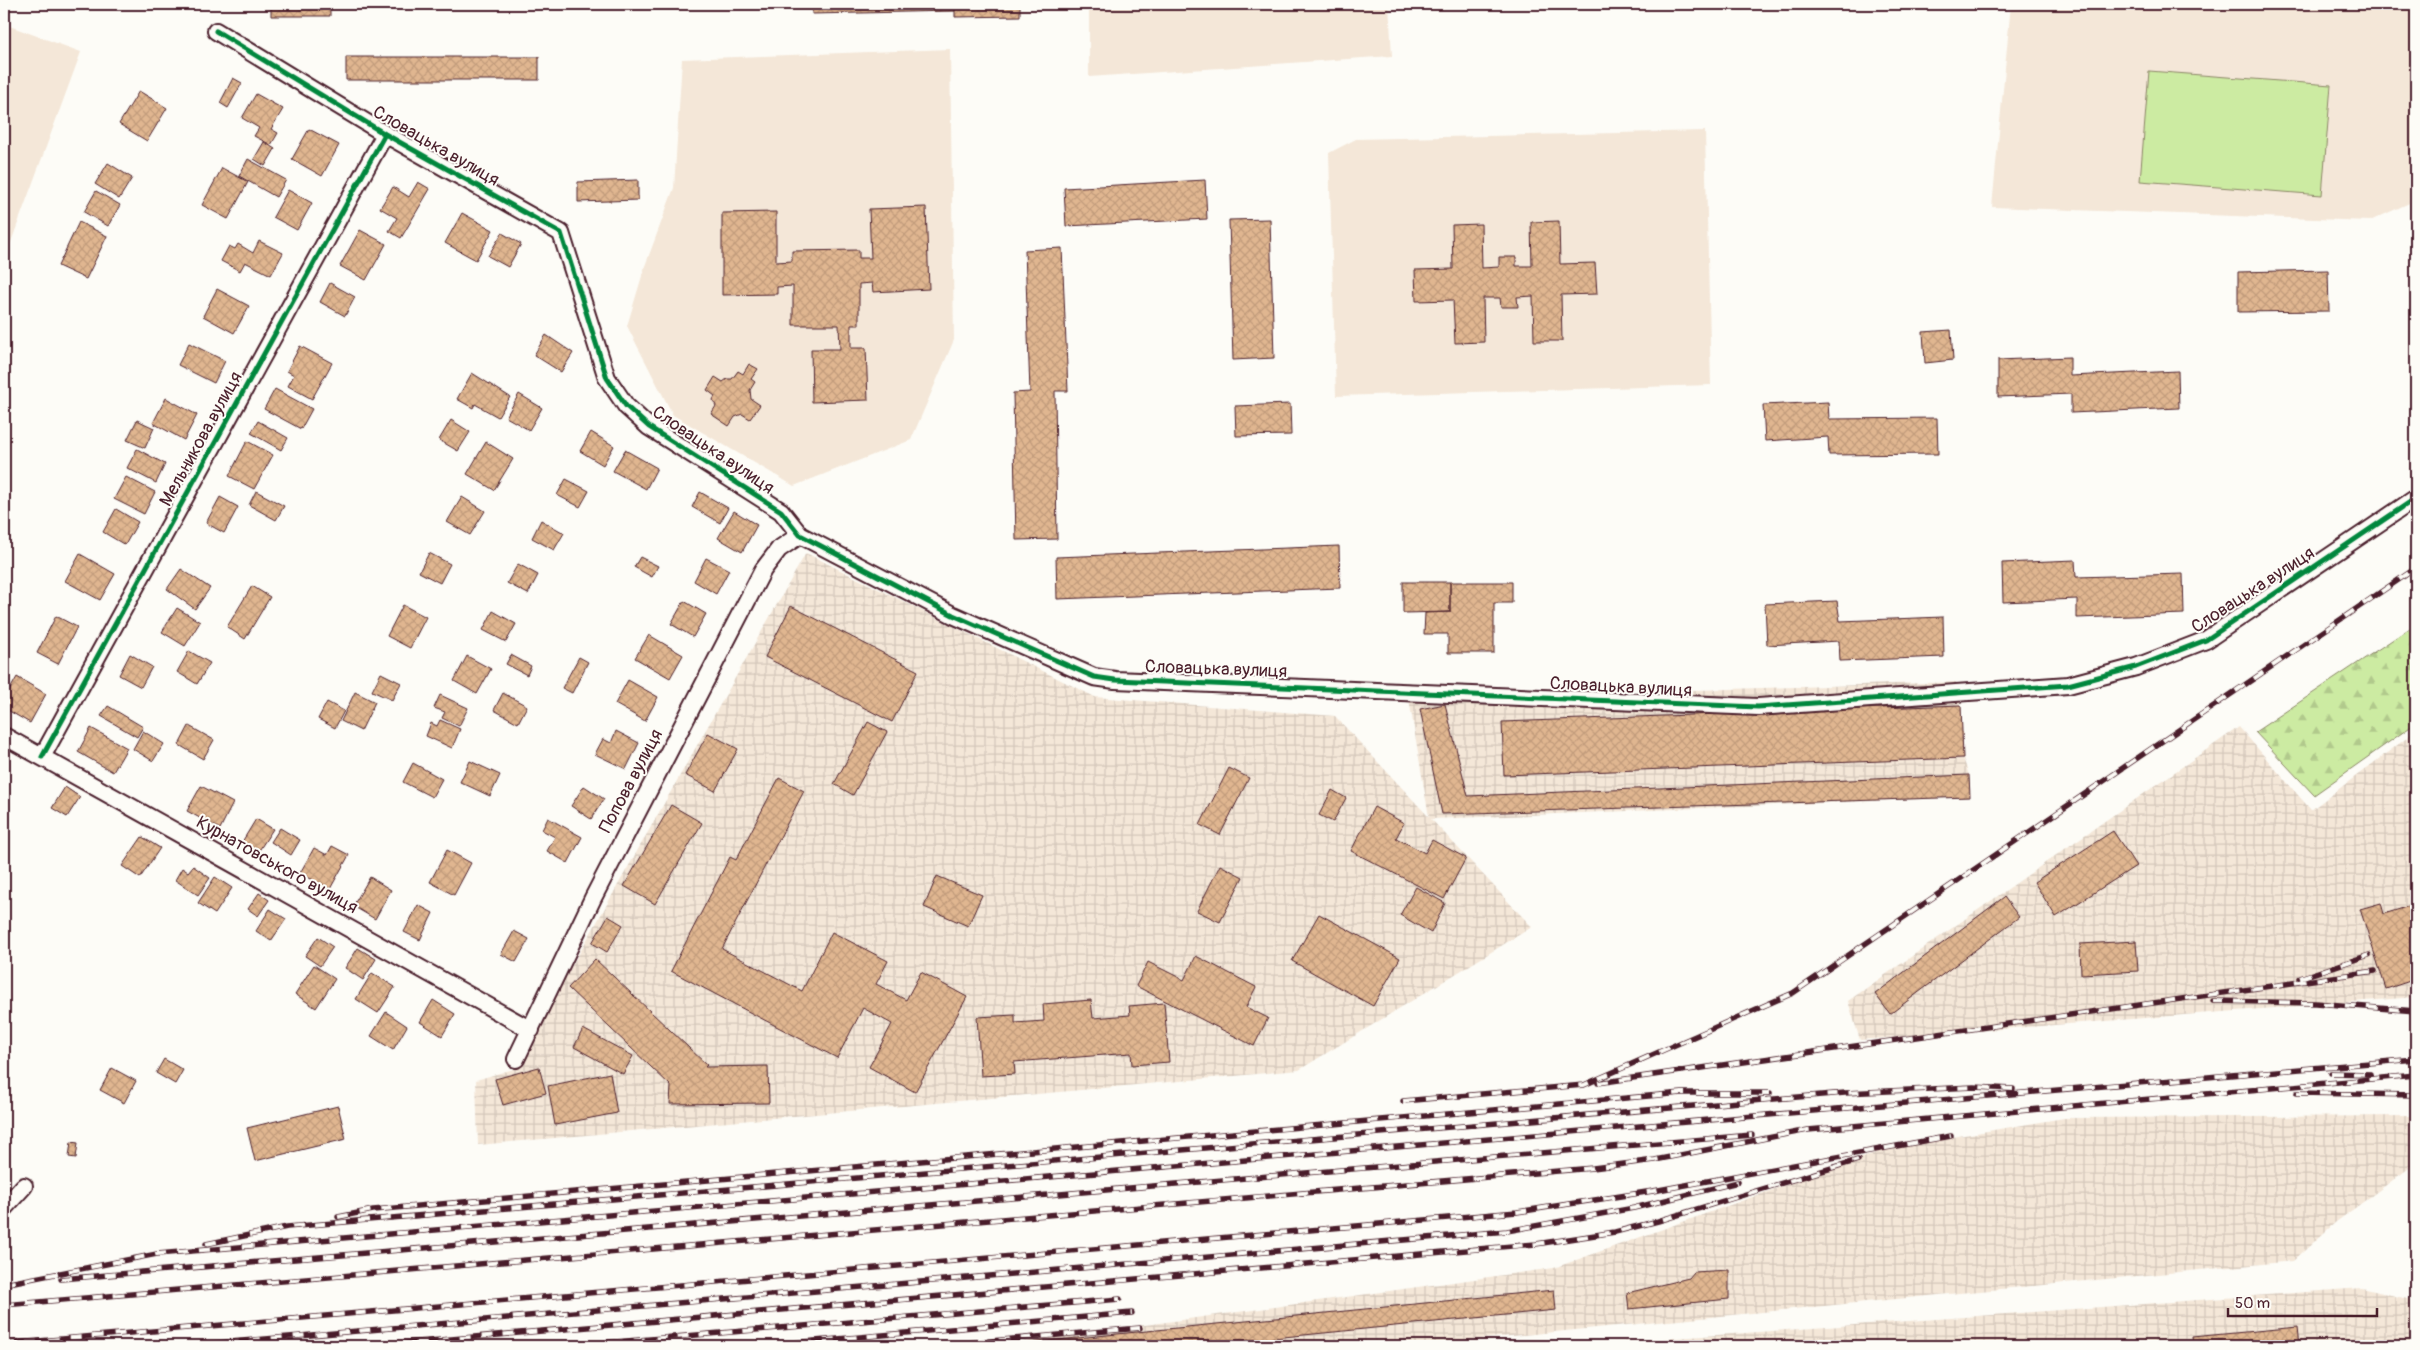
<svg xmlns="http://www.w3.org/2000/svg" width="2420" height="1350" font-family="Pangolin,sans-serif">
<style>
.built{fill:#f4e7d8}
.industrial{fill:url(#industrial-grid)}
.forest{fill:url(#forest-firs);stroke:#8b8566}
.pitch{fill:#cceba2;stroke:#8b8566}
.building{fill:url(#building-cross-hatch);stroke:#4a1f2b}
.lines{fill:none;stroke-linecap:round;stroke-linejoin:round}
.minor-casing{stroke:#4a1f2b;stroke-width:20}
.minor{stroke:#fdfcf7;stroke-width:16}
.rail-casing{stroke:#4a1f2b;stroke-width:5.5}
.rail{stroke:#fdfcf7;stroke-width:4;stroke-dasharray:11;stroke-linecap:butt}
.cycleway-casing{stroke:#fdfcf7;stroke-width:8}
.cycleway{stroke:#00873e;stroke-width:5}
.labels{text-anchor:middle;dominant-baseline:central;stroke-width:4;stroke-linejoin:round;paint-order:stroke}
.street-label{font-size:18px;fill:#4a1f2b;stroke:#fdfcf7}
</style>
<defs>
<pattern id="industrial-grid" width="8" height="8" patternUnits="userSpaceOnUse" patternTransform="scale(1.25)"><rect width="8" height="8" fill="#f4e7d8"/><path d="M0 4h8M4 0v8" fill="none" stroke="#d3c6ba"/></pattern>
<pattern id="forest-firs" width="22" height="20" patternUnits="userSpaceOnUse" patternTransform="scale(1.25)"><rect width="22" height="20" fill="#cceba2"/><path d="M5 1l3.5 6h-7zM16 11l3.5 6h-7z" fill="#b1c98c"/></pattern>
<pattern id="building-cross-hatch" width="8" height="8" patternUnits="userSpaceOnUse" patternTransform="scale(1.25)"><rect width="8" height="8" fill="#e0b690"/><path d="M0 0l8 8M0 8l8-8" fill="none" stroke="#c29c7c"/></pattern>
</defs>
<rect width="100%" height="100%" fill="#fdfcf7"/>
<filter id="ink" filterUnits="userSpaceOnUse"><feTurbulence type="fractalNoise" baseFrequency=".02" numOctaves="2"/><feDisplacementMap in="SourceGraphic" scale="10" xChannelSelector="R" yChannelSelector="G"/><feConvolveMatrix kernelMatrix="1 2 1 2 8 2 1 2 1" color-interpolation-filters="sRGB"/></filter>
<g filter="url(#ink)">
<path class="built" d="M1089,4H1389L1392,56L1089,77Z
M2011,4H2416V200L2370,221L1992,207Z
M4,24L81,52L4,261Z
M950,49L954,340L911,440L794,486L673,415L627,326L645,266L674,188L682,59Z
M1705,131L1711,385L1336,396L1329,153L1356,139Z"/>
<path class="industrial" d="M806,553L1095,697L1335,716L1429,817L1409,699L1956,682L1961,705L1963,758L1969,775L1970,797L1431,819L1532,927L1299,1070L478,1145L476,1080L517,1068L542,1019Z
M2239,727L2311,810L2416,731V997L1860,1040L1848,1001Z
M2416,1116V1163L2336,1222L2293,1261L1408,1346H994L1554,1268L1889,1148L2064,1118Z
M2362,1288L2416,1301V1346H1565Z"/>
<path class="forest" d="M2416,624V723L2314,795L2255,732Z"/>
<path class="pitch" d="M2149,71L2331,85L2322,195L2140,181Z"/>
<path class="building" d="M271,4H330V16H271Z
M812,4H955V11L812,14Z
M955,4H1020V16L955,17Z
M346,57H539V80H346Z
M233,78L242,83L228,108L220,103Z
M139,91L167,108L147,141L119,124Z
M256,94L283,109L271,129L278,133L271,145L254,136L259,128L242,118Z
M309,129L339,145L322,176L292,159Z
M264,142L275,149L265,166L254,159Z
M248,159L286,180L276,197L239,176Z
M108,163L132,178L119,199L95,184Z
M222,168L248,182L228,219L202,205Z
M638,180V200L578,202V182Z
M1205,180L1207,219L1066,226L1064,188Z
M418,182L430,189L401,238L389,231L397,218L380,208L393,187L409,197Z
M288,190L312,203L297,230L273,217Z
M96,191L120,205L108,226L84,212Z
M926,207L929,289L873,292L872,283L859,284V325H851V348H866L868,400L812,402L811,349H840L839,325H793V286L777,287V294L722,295V213L776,212V262L792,261V251L859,250V258H871L869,209Z
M462,213L493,230L476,260L445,243Z
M1270,219L1274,358L1233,360L1229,220Z
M1559,221L1560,264L1595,263L1597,294L1561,295L1562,341H1534L1533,296L1517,297L1518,307H1501L1500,298H1483L1484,342L1455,343L1453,300L1416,301L1415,270L1453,269L1452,225L1481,224L1482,268L1499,267V257H1516V266H1532L1531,222Z
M79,222L107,236L86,279L58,266Z
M360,230L386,244L366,280L340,266Z
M502,233L521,244L508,267L488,256Z
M259,241L283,253L271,275L245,262L240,271L221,261L229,246L235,249L238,244L253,253Z
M1062,248L1068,391H1055L1057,539L1016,540L1013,393L1030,392L1025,250Z
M2328,270L2329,311L2238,312V272Z
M330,283L355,297L345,316L320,302Z
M217,289L249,306L234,333L203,316Z
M1951,330L1953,360L1925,363L1923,332Z
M546,335L573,353L561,372L534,355Z
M189,343L225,361L214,383L178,365Z
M300,346L332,363L312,399L288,386L294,375L287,371Z
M2070,357V376L2178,371L2179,408L2071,413V394L1998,397V360Z
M749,364L758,369L751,379L755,382L750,390L751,399L760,405L750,419L742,414L735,417L729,426L711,414L716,406L713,400L715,396L707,390L715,377L723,382L727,379H732L738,371L743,374Z
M472,373L510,397L498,417L475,404L473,408L457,399Z
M275,389L312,409L301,429L264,409Z
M519,394L542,408L529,430L506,417Z
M166,398L197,415L184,440L153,423Z
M1828,402L1829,419L1937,418L1938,454L1829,455L1828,437L1765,441L1763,405Z
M1290,404L1291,435L1236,436L1235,406Z
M137,420L154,428L145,448L127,440Z
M451,420L470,432L458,451L439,440Z
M258,421L288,438L281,450L251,433Z
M591,432L614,446L603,465L580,451Z
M247,441L273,455L254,489L229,476Z
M486,442L513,459L494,490L467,474Z
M137,449L165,464L156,483L127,468Z
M625,450L657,468L646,489L613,471Z
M126,477L155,492L144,514L114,499Z
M566,479L589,491L580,507L557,495Z
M256,491L284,506L276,520L249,505Z
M700,492L728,508L720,523L692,507Z
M220,497L238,507L224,533L206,523Z
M462,497L485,511L470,535L447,522Z
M116,509L138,522L125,545L103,532Z
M734,511L757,525L742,552L718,538Z
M541,520L564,533L554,550L532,538Z
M1339,546L1340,588L1057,599L1056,557Z
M429,553L450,564L440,583L419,572Z
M80,554L115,574L100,600L65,581Z
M640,557L658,566L652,577L634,567Z
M706,558L729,570L716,594L694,581Z
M2075,560L2076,577L2183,574L2184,614L2077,618V599L2003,602L2002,563Z
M518,564L538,575L528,594L507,583Z
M181,569L210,588L195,609L167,589Z
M1403,582H1450V612L1403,613Z
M1450,582H1512V603H1494V653H1448V634H1424L1425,613L1450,612Z
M252,586L270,597L245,639L227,627Z
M684,601L706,614L693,637L671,624Z
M1837,601L1840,621L1943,617L1944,657L1840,661L1839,641L1767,645L1765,604Z
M403,605L426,617L410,648L387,636Z
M791,606L918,671L892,722L765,657Z
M177,608L200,622L185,646L162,632Z
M493,611L516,624L506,642L483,630Z
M56,616L77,627L58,664L37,653Z
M649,635L683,655L670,678L635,658Z
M189,651L210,663L197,684L177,672Z
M130,654L152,667L141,687L119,675Z
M511,655L531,666L527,675L506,664Z
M467,656L491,669L477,694L454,681Z
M579,657L588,662L572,693L562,688Z
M381,673L401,683L392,700L372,691Z
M17,677L46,694L30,723L4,708V700Z
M628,680L658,697L645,721L615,704Z
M355,692L375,702L361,731L341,721Z
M503,693L527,706L518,723L494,710Z
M440,695L468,708L459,726L442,718L445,712L434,708Z
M327,702L344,711L335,728L318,719Z
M1445,704L1468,796L1969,775L1970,797L1442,814L1420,709Z
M1961,705L1963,758L1504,775L1502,722Z
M108,706L143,727L137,737L101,716Z
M440,720L460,729L452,748L426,736L431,723L437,726Z
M868,722L887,732L853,795L834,784Z
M189,726L214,740L203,759L179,745Z
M91,728L127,748L113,772L78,752Z
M143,731L164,744L153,761L133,749Z
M616,731L639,743L626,769L595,754L603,739L611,743Z
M708,733L738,749L715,791L685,775Z
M470,761L500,775L490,796L460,782Z
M413,763L442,779L432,797L403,782Z
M1229,768L1249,778L1220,835L1200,825Z
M779,778L804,791L722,949L802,991L832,932L888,961L876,984L906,1000L921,972L967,997L915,1092L869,1067L892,1024L863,1008L837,1058L671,971L730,857L736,860Z
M201,786L233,803L220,829L187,811Z
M584,786L604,799L591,819L571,806Z
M65,787L80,797L67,817L52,808Z
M1332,790L1346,798L1333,822L1319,815Z
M671,805L702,823L655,904L624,886Z
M1374,807L1404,823L1396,838L1425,853L1432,840L1466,858L1444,899L1351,851Z
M548,818L582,837L568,863L547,851L555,837L542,830Z
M256,819L273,829L258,852L242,842Z
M280,828L300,840L291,855L271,842Z
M2113,831L2136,866L2056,917L2034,882Z
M142,837L160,848L140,878L122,866Z
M332,846L349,855L330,889L300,873L314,848L327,855Z
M447,850L471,863L454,895L430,882Z
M1220,865L1243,877L1220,922L1197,911Z
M193,866L210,878L198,895L175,880L182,868L188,872Z
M937,876L982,895L968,926L924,907Z
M215,877L232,888L215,914L198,903Z
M370,877L391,890L375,919L353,906Z
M1416,887L1445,903L1431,933L1400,915Z
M259,893L269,900L258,916L248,909Z
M2004,897L2019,917L1890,1014L1875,994Z
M2381,903L2384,914L2416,904V979L2386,989L2360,909Z
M418,905L433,913L420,940L404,932Z
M270,909L286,919L271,941L256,931Z
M1319,914L1400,958L1373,1006L1292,961Z
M608,916L623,925L607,952L592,943Z
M514,931L529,939L516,962L501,954Z
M318,937L333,947L320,966L305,956Z
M2136,941L2138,971L2081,974L2080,944Z
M358,948L376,959L363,980L345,968Z
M1196,956L1256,987L1246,1007L1268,1018L1254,1046L1136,986L1148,962L1184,980Z
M595,959L707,1065L705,1067L768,1066L769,1103L670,1104L671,1086L568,988Z
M314,965L335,979L316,1008L295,994Z
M372,973L395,987L378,1013L356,999Z
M433,1000L455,1014L442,1036L420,1022Z
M1091,1000L1093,1018L1130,1015L1129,1006L1164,1003L1169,1062L1132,1065L1131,1053L1014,1062L1015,1074L981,1076L977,1017L1015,1015V1023L1044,1021L1043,1004Z
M386,1012L407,1026L393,1050L371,1036Z
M583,1029L633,1056L623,1074L574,1047Z
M164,1059L183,1070L175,1084L156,1073Z
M539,1067L546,1093L503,1105L495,1079Z
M112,1068L136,1081L124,1103L100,1090Z
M610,1073L617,1113L555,1125L548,1086Z
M338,1106L346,1139L255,1161L247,1128Z
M71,1142L78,1143L76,1158L69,1157Z
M1729,1270V1299L1629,1309L1627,1293L1689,1278L1694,1272Z
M1554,1290L1556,1310L1193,1346H998Z
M2298,1327L2300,1346H2193L2192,1337Z"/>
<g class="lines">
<defs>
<path id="minor" d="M216,31L385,134L561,233L607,378L626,406L649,427L781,511L800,535L953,615L1094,677L1115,680L1758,707L2068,685L2136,667L2206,640L2416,498
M4,736L531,1030
M42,757L385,134
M516,1059L593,898L763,570L779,549L800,535
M4,1208L24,1186"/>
</defs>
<use href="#minor" class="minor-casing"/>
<use href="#minor" class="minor"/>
<defs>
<path id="rail" d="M2300,978L2369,955
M2213,1001L2315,1003L2416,1011
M2331,1073L2371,1074
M1598,1083L2375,971
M2297,1093L2416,1095
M1403,1101L1584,1085L1793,993L2416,568
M338,1217L373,1210L1682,1093H1770
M206,1244L287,1227L1845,1093L1974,1087L2013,1089
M61,1279L1752,1135
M4,1284L157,1254L2416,1059
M4,1305L1593,1168L1655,1160L1808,1130L2416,1075
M4,1344L1517,1212L1653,1191L1951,1136
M184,1346L1507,1231L1634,1208L1738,1182
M372,1346L1536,1244L1615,1232L1658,1221L1858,1160
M568,1346L1120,1299
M758,1346L1132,1313
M933,1346L1140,1328"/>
</defs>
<use href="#rail" class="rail-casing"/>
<use href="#rail" class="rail"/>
<defs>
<path id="cycleway" d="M216,31L385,134L561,233L607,378L626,406L649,427L781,511L800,535L953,615L1094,677L1115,680L1758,707L2068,685L2136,667L2206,640L2416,498
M42,757L385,134"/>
</defs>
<use href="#cycleway" class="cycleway-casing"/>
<use href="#cycleway" class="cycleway"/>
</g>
</g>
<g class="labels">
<g class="street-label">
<text transform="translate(436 146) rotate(30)">Словацька вулиця</text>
<text transform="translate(201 439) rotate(-61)">Мельникова вулиця</text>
<text transform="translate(713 450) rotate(34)">Словацька вулиця</text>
<text transform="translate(2253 590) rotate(-33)">Словацька вулиця</text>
<text transform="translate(1216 669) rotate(2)">Словацька вулиця</text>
<text transform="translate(1621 687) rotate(3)">Словацька вулиця</text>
<text transform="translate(631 781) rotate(-62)">Попова вулиця</text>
<text transform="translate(277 865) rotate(29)">Курнатовського вулиця</text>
</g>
</g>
<rect width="2420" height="1350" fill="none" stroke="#fdfcf7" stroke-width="20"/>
<rect x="10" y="10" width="2400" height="1330" fill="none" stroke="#4a1f2b" stroke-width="2" filter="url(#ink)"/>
<path d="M2228 1308v8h149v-8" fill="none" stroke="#4a1f2b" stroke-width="2.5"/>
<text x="2235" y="1308" font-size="15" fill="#4a1f2b" stroke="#fdfcf7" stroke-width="4" paint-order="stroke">50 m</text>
</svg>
